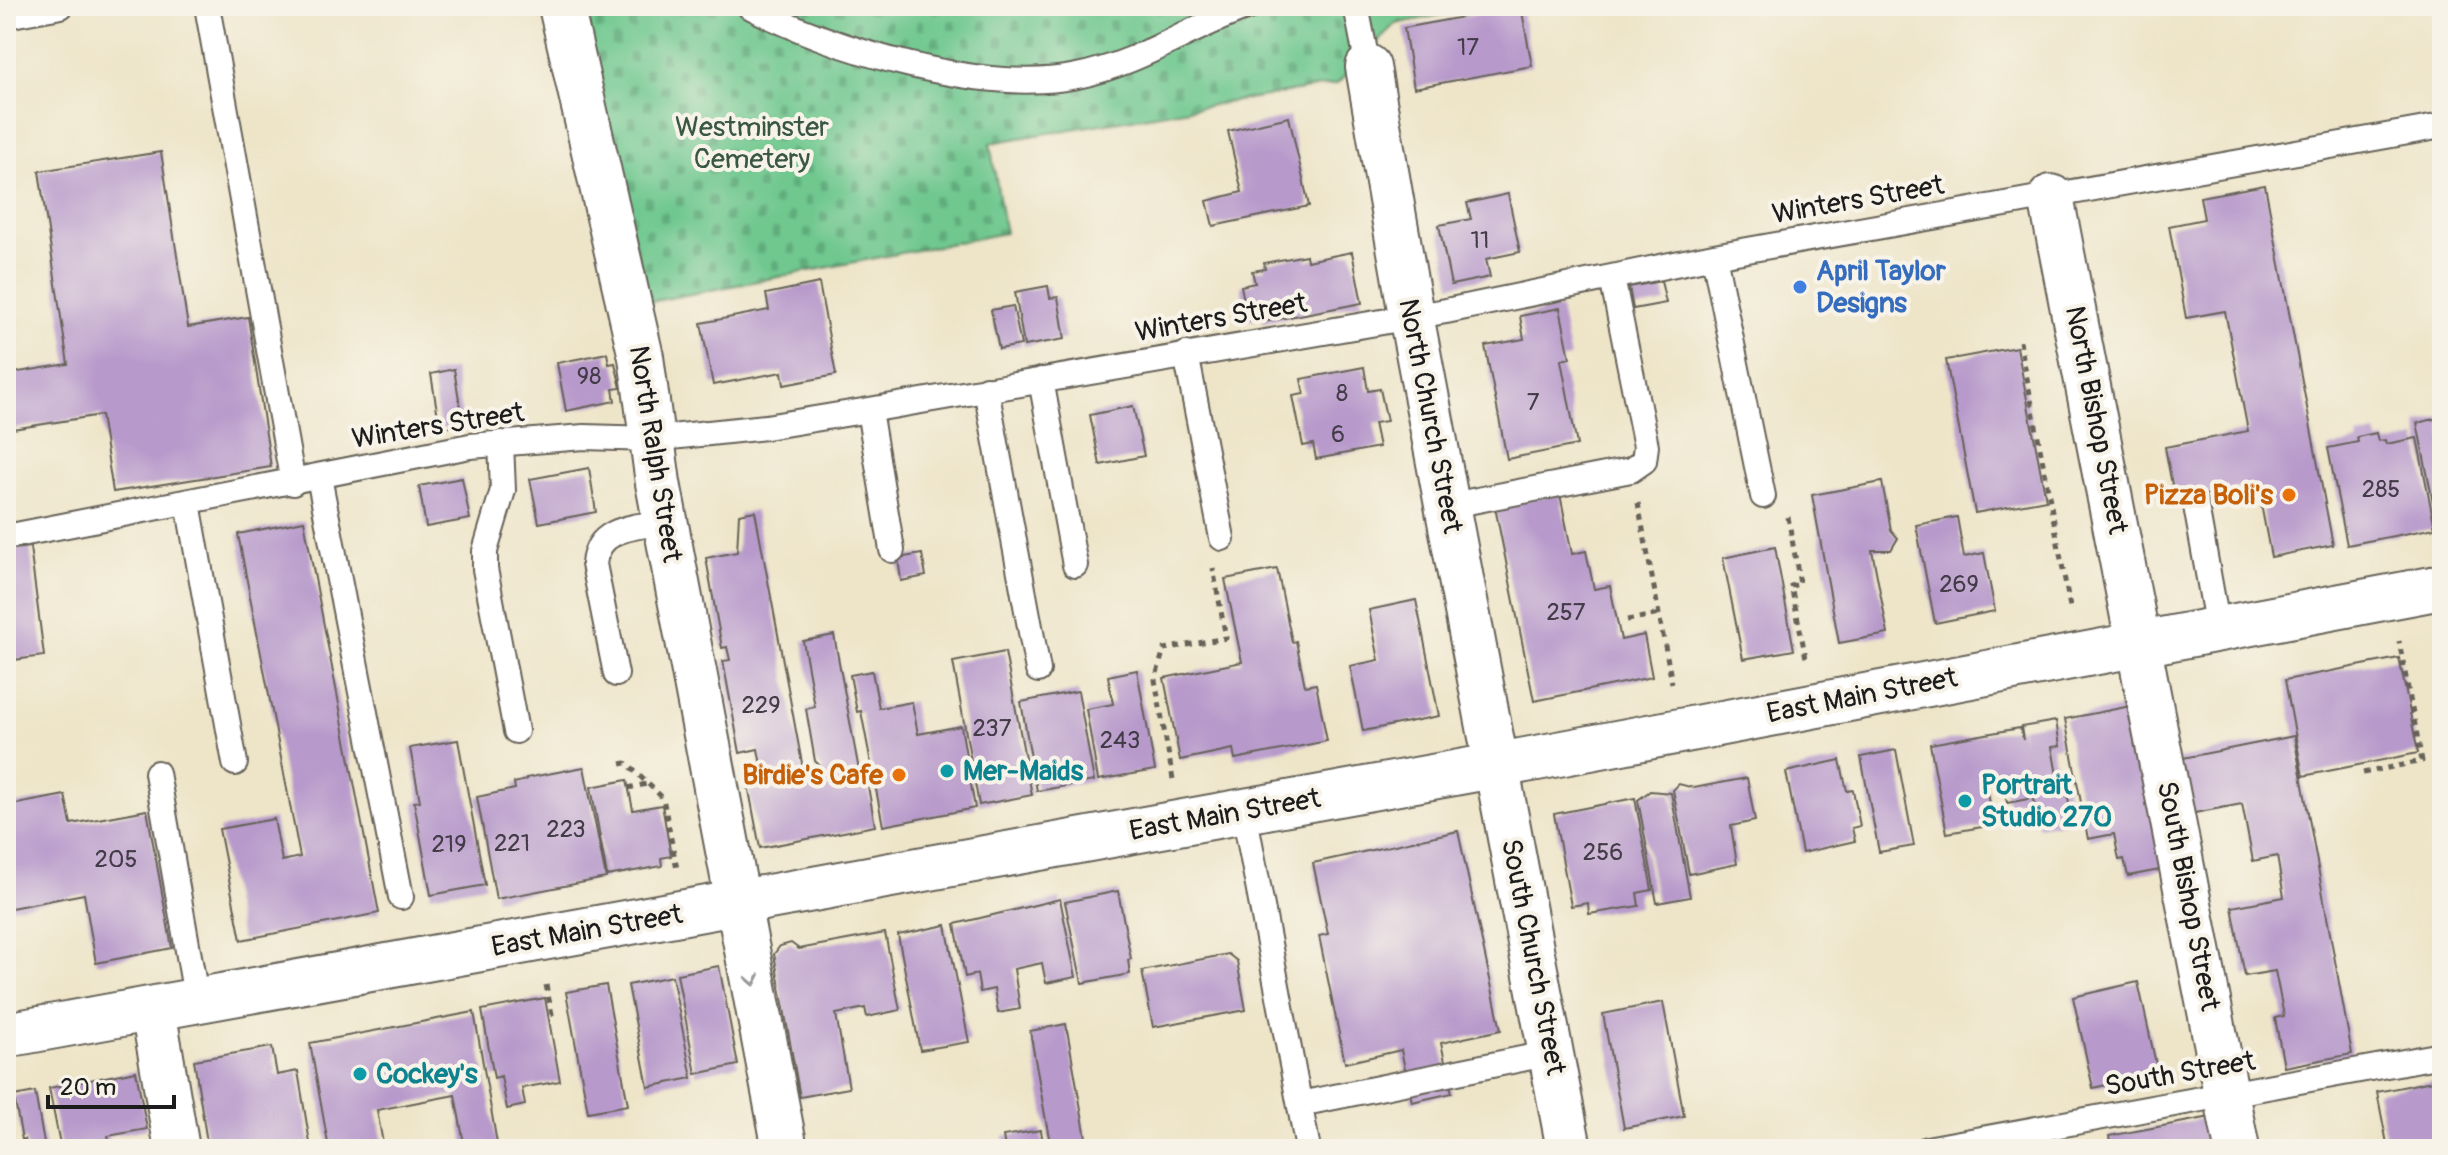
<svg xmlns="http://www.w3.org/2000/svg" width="2448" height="1155" font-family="Pangolin,sans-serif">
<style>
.cemetery{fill:url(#cemetery-stones);stroke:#467256;stroke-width:2}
.building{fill:#b79acb}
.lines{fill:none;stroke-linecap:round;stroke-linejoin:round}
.service-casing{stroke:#666259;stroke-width:28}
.minor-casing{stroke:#666259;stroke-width:48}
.secondary-casing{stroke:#666259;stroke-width:48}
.path{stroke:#666259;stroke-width:5;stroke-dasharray:6 6;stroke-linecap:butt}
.service{stroke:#fff;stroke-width:24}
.minor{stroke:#fff;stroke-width:44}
.secondary{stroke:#fff;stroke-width:44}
.oneway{stroke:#999}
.shop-dot{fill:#3f7fe0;stroke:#f7f3e8;stroke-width:3}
.food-dot{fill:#e8710a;stroke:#f7f3e8;stroke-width:3}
.culture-dot{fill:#0f9aa8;stroke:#f7f3e8;stroke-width:3}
.labels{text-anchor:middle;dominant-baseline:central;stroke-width:8;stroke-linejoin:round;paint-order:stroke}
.number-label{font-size:24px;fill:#433c48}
.park-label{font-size:28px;fill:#395844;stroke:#f7f3e8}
.street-label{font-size:28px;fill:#1c1c1c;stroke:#f7f3e8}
.shop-label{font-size:28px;font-weight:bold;fill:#366cbe;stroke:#f7f3e8;text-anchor:start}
.food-label{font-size:28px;font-weight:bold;fill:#c56008;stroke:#f7f3e8;text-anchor:end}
.culture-label{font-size:28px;font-weight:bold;fill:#0d838f;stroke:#f7f3e8;text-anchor:start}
</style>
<defs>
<pattern id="cemetery-stones" width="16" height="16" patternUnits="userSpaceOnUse" patternTransform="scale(2)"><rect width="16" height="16" fill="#70c88f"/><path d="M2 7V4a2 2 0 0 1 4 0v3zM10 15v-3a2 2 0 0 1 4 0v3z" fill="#60ab7b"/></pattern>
</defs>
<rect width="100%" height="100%" fill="#f7f3e8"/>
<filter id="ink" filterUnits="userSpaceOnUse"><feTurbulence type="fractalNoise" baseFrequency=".0125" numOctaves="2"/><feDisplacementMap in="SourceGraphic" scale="16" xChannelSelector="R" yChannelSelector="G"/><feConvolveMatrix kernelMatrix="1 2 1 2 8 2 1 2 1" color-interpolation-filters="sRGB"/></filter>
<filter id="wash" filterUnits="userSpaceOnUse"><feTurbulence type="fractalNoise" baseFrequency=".006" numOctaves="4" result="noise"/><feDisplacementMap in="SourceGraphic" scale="32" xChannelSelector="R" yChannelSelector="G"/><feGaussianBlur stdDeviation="1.8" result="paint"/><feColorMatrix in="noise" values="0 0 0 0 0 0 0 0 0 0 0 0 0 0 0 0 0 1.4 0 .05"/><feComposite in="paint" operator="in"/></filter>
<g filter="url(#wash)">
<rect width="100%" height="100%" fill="#eee5c9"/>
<path class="cemetery" d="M577,6H1489L1395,24L1337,84L990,143L1005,233L649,302Z"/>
<g id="blocks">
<path class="building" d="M1521,6L1532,66L1414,88L1404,28Z
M1289,117L1309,206L1213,226L1207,201L1242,192L1228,131Z
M161,152L188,327L248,317L271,467L113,492L101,415L6,430V374L68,364L39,171Z
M2265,185L2333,545L2271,557L2261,504L2250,486L2175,501L2165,447L2248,431L2225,311L2186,318L2169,226L2204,219L2200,197Z
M1508,194L1520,252L1486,259L1490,277L1451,285L1439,225L1471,219L1467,203Z
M1352,252L1362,303L1263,322L1262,318L1248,320L1241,286L1255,283L1252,271L1265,269L1264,263L1306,255L1307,261Z
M1661,281L1666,303L1633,309L1629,287Z
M819,283L836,375L784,385L782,372L713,385L701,323L769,310L766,294Z
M1048,286L1050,298L1058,297L1065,339L1024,346L1015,292Z
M1013,306L1021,345L999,349L991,310Z
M1560,308L1570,358L1561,360L1577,445L1507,459L1485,346L1524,339L1520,316Z
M2017,347L2046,500L1975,513L1946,360Z
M607,353L609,364L615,363L621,388L613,389L615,401L566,411L557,363Z
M1364,367L1368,391L1380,389L1387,421L1374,423L1379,447L1316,459L1313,444L1303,446L1293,396L1304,394L1301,379Z
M454,369L463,424L440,429L431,374Z
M1133,406L1144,456L1100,465L1090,415Z
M2442,417V510L2435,512L2417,423Z
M2376,433L2378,441L2385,440L2386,444L2417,438L2435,528L2347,545L2328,448L2358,442L2357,437Z
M589,468L596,512L539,523L530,479Z
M462,478L470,519L426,527L419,486Z
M1882,482L1891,530L1898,538L1891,550H1872L1888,634L1839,643L1812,495Z
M1560,494L1572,554L1586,551L1594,589L1610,586L1621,640L1644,635L1652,677L1534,701L1495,507Z
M755,511L804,774L824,770L815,761L806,709L815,707L803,641L834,635L860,776L866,775L875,826L760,848L748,785L764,782L758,749L740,753L723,661L730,660L727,647L722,648L706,558L737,552L739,514Z
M1957,517L1964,557L1984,553L1995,611L1935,623L1916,525Z
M304,521L379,913L241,940L219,829L274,819L282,861L300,857L238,534Z
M30,547L44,656L6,661V550Z
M1775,547L1794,650L1743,659L1723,558Z
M922,554L926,576L901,581L898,558Z
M1277,569L1292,642L1296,641L1305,686L1316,684L1327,741L1235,759L1233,749L1180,760L1164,678L1242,662L1225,579Z
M1416,600L1439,716L1363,731L1350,666L1379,660L1369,610Z
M1005,652L1032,795L979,805L953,662Z
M2399,658L2418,753L2303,776L2285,680Z
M1137,670L1155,770L1098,780L1086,709L1113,704L1108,676Z
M872,671L879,708L912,702L918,734L961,726L975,808L883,826L861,711L857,712L850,675Z
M1078,691L1094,781L1037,791L1021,702Z
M2136,705L2165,869L2128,876L2124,859L2119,860L2114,834L2088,839L2065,719Z
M2056,721L2060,746L2052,747L2058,781L2065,780L2072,821L2038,827L2033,798L2007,803L2002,774L1985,777L1994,825L1947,833L1930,744L2020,728L2023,740L2021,727Z
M2294,736L2352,1054L2284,1067L2275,1018L2284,1016L2275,971L2245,976L2232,907L2284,897L2277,856L2253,861L2242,804L2189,814L2178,759Z
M458,740L485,885L431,895L414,802L420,801L410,748Z
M1896,750L1914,846L1879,852L1861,757Z
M1840,760L1847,791L1853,790L1860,826L1852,828L1855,841L1802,853L1786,772Z
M584,767L606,878L496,899L477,797L515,789L514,783L526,780V778Z
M1747,778L1755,821L1731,826L1737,864L1689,874L1673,790L1679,784L1694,788Z
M627,780L633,810L662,805L671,856L661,858L662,866L607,876L591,787Z
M1650,791L1671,793L1690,897L1657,903L1638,800Z
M65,795L71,824L147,810L172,948L96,963L84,894L6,909V806Z
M1635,798L1652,890L1637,893L1639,906L1589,914L1588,903L1571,906L1554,814Z
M1458,831L1501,1030L1441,1043L1452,1093L1412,1102L1401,1050L1345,1063L1319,936L1328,934L1313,863Z
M1118,891L1131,959L1128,960L1130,974L1082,983L1065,902Z
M1060,899L1076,977L1046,983L1042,963L1014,969L1020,1009L998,1013L994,989L980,992L977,974L965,977L955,924Z
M946,925L969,1042L920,1050L898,935Z
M885,933L900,1010L867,1017L865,1008L836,1014L849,1088L800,1097L774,954L780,946L791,943L799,949Z
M1228,954L1237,961L1246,1010L1153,1027L1142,971Z
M719,966L738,1065L696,1074L677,974Z
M672,976L692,1078L648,1087L628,985Z
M2138,982L2158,1073L2093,1088L2073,997Z
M606,985L628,1105L588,1112L566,992Z
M545,998L560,1081L522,1088L525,1105L507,1109L501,1076L494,1078L482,1010Z
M1663,1002L1684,1116L1624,1128L1603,1014Z
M474,1012L498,1149H465L455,1095L377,1110L384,1149H329L310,1043Z
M1066,1024L1088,1149H1051L1030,1031Z
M272,1047L277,1075L298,1071L311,1149H208L194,1060Z
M136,1071L147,1129L108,1136L111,1149H61L49,1088Z
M2442,1079V1149H2388L2377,1092Z
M35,1092L45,1149H27L25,1139L22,1140L14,1096Z
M2211,1117L2217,1149H2111L2109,1136Z
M1041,1130L1044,1149H1005L1003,1136Z"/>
</g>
</g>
<g filter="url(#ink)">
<use href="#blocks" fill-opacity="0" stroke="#666259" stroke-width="2"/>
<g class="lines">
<defs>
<path id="service" d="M207,6L293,483
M749,6C832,50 984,95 1077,76C1139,64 1192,26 1251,6
M1356,6L1368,67
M6,16L61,6
M1714,256L1763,496
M1186,354L1222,538
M1041,380L1075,565
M986,389L1038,670
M869,410L892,550
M501,443L503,490L485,551V569L516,731
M319,477L401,897
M188,503L235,763
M1447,506L1631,470L1644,461L1646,446L1612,278
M2196,506L2218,629
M6,537L470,446L584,437L652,439L766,427L869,410L1446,311L1714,256L2442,126
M616,674L594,564C597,527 635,527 665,522
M157,773L197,1002
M1244,812L1308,1149
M1300,1104L1551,1053
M1927,1149L2442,1055"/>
<path id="minor" d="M561,6L641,357L658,483L785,1149
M1368,67L1411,315L1569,1149
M2051,197L2237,1149
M153,1010L177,1149"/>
<path id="secondary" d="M6,1035L1537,758L2442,587"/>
</defs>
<use href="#service" class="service-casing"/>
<use href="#minor" class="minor-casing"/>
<use href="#secondary" class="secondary-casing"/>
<path class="path" d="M2020,341L2070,607
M1638,503L1672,683
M1788,517L1800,584L1791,586L1806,658
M1627,620L1660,614
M621,764L626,763L663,798L677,869
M2363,773L2422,761L2399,641
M1173,779L1155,680L1164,649L1226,638L1213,568
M628,788L647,784
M546,985L552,1014H548"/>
<use href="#service" class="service"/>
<use href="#minor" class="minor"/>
<use href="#secondary" class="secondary"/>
</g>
<defs><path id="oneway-chevron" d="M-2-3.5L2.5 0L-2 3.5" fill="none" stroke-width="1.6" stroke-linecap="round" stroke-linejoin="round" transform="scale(2)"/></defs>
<use class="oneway" href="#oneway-chevron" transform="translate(753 980) rotate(79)"/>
</g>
<circle class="shop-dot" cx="1800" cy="287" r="8"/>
<g class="food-dot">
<circle cx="2289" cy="495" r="8"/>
<circle cx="899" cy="775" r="8"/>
</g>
<g class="culture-dot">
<circle cx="947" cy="771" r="8"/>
<circle cx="1965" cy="801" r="8"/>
<circle cx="360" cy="1074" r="8"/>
</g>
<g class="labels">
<g class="number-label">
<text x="1468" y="47">17</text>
<text x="1480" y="240">11</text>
<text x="589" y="376">98</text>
<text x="1342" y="393">8</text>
<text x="1533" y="402">7</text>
<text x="1338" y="434">6</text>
<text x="2381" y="489">285</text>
<text x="1959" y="584">269</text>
<text x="1566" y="612">257</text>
<text x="761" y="705">229</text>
<text x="992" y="728">237</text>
<text x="1120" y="740">243</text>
<text x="566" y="829">223</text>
<text x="512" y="843">221</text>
<text x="449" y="844">219</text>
<text x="1603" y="852">256</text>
<text x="116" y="859">205</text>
</g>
<g class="park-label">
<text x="752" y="127">Westminster<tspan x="752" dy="32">Cemetery</tspan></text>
</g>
<g class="street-label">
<text transform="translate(1858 200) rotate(-10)">Winters Street</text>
<text transform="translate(1221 318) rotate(-10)">Winters Street</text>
<text transform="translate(1430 416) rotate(79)">North Church Street</text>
<text transform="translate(2096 420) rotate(79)">North Bishop Street</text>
<text transform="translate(438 426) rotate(-9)">Winters Street</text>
<text transform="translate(655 454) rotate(81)">North Ralph Street</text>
<text transform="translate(1862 696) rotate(-11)">East Main Street</text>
<text transform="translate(1225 815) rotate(-10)">East Main Street</text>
<text transform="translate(2188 896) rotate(79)">South Bishop Street</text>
<text transform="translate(587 931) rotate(-10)">East Main Street</text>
<text transform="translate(1533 957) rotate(79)">South Church Street</text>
<text transform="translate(2180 1074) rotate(-10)">South Street</text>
</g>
<g class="shop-label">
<text x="1816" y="271">April Taylor<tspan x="1816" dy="32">Designs</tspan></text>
</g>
<g class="food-label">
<text x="2273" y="495">Pizza Boli's</text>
<text x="883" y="775">Birdie's Cafe</text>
</g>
<g class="culture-label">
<text x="963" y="771">Mer-Maids</text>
<text x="1981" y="785">Portrait<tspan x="1981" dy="32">Studio 270</tspan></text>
<text x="376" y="1074">Cockey's</text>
</g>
</g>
<rect width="2448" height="1155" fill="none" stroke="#f7f3e8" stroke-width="32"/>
<path d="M48 1095v12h126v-12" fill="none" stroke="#1c1c1c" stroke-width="4"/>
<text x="60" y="1095" font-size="24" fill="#1c1c1c" stroke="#f7f3e8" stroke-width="6" paint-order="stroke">20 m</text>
</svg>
